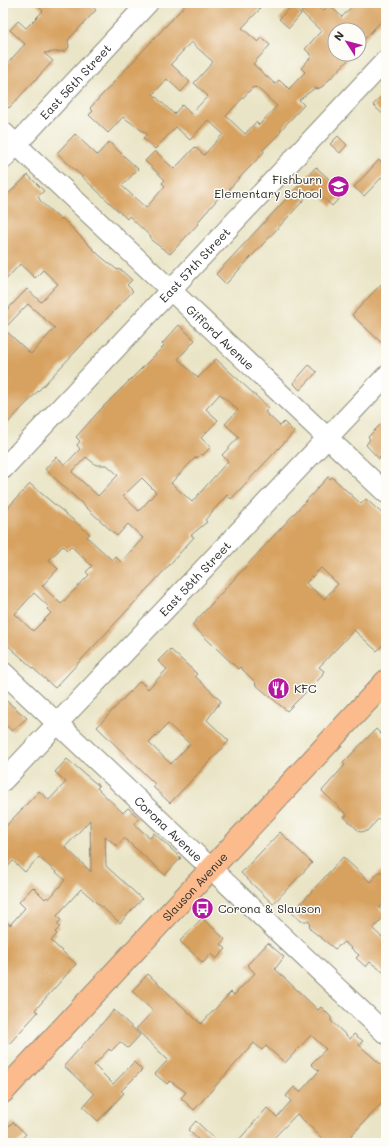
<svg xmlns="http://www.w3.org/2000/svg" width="389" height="1146" font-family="Mali,sans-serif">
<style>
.building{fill:#d7a15e;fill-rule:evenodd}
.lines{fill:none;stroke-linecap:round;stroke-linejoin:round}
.minor-casing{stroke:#8a8878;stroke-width:22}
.major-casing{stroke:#8a8878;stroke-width:24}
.minor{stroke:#fff;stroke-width:20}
.major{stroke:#fbbb8d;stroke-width:22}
.labels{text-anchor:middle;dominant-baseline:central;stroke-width:3;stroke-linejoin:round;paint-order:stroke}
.street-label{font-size:12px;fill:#2b2b2b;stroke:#fdfcf7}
.poi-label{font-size:12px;fill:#2b2b2b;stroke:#fdfcf7;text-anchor:start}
</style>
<rect width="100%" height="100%" fill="#fdfcf7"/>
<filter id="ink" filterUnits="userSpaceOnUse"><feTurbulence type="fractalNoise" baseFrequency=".025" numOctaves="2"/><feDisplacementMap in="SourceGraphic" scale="8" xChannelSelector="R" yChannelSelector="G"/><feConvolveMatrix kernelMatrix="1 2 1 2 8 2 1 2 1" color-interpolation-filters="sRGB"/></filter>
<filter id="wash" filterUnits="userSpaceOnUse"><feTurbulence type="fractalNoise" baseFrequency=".012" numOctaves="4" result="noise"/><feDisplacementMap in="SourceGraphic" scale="16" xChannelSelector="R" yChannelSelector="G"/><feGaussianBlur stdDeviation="0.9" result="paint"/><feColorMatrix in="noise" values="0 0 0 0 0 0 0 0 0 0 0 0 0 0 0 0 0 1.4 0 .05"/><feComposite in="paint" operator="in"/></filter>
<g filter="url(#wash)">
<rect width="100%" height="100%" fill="#e9e4c5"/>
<g id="blocks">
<path class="building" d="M35,3H89L96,10L68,40L69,47L65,51L44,53L53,61L9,108L3,102V68L25,44L10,30L18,21L26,28L43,11Z
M187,3H254L260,9L242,28L258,42L262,38L270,45L253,64L275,84L279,80L289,89L305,72L301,68L312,56L305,49L321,31L301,12L308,3L313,7L315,4L323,11L329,5L342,17L355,3H386V16L359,45V30H335V54H354L323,86L318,89L315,88L299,100L304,105L280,131L281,132L263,150L264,152L229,189L231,190L224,198L221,195L197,223L198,224L170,254L151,240V237L129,216L127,219L57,153L75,134L97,155L109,142L138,169L122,186L146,208L165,186L162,183L165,180L145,161L155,151L174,169L195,147L204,155L223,134L208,120L190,140L176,127L155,149L143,138L147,134L123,117L108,133L89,115L93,111L90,108ZM191,42L213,62L194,83L208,96L191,114L182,105L174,114L153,94L167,79L181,92L190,82L171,64ZM253,87L255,88L256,87L277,106L259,125L256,122L245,134L226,116Z
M292,6L301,14L289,28L279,19Z
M386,91V117L373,105Z
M338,136L347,145L340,153L330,144Z
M379,160L386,167V173L364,196L354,187Z
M316,167L344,193L332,206L314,189L226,284L216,274Z
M28,175L44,191L38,196L41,202L61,220L62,218L99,255L116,269L119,270L120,269L132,280L127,285L133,291L3,428V314L27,289L41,302L58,284L43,270L35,278L20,264L3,283V199ZM28,304L55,328L31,354L4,329Z
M386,279V347L352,315Z
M179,325L195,340L178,359L198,378L216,359L269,408L265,412L280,426L284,422L294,432L231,499L227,495L205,520L207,522L191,535L194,537L163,572L55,688L3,641V513L30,484L90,534L87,537L112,560L115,556L121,562L143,538L128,524L117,536L45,469L56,457L65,465L80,449L77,445L80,441L76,437L101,409L164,346L162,344ZM220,394L238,410L225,424L239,437L222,455L228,461L192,502L171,483L196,457L197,458L201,454L203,455L211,447L201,438L218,420L206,409ZM86,457L96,465H107L118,475L98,496L72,472ZM142,478L156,492L139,511L123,496ZM63,546L67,550L71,546L92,566L86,572L89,575L61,604L42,586L58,569L49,560ZM34,593L49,607L47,609L51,613L33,631L15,614Z
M309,365L317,372L300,390L293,383Z
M386,419V463L380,457L379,459L366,445L370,439L368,437Z
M328,477L330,479L332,477L361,504L366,499L386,517V641L377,651L354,630L319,667L324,671L322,674L323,675L287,711L255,684L256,683L240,667L238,669L192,625ZM321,568L338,584L324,599L306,583Z
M170,649L197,674L195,676L221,701L207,720L229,741L170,803L153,787L155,785L154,783L97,727L140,681L148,689L167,669L158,661ZM168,724L190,744L171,764L149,743Z
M3,698L27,718L12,731L3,723Z
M376,729L386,739V811L367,831L360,832L344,817L347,815L322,791L345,765L343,763Z
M67,759L99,786L97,788L123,813L128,808L139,818L134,824L150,838L154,833L181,858L165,875L124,838L117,846L105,836L106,866L142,899L120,923L81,889L60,912L57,916L61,920L57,924L60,927L55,932L57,934L51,941L76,964L35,1010L38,1012L9,1044L3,1038V918L10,925L25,908L19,902L33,887L45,899L47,897L49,899L65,880L39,857L25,872L13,861L3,872V829L39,791L49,800L66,782L55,772ZM90,820L91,872L65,847Z
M280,832L312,863L273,904L241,873Z
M343,857L370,882L380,871L386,877V900L379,908L386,914L373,929L386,941V974L370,962L366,967L356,958L359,955L344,942L335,949L310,929L309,921H301L292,913Z
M202,918L225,939L221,944L226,949L216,959L211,954L203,963L180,941Z
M268,943L284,957L275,969L318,1010L321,1007L331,1017V1021L350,1039L354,1034L363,1041L359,1045L386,1069V1099L344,1143H327L297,1114L269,1143H236L267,1108L277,1117L291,1101L286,1096L294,1087L300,1092L319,1071L311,1064L326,1049L311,1035L285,1063L266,1046L262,1050L254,1043L194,1110L181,1098L186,1092L170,1081L167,1084L155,1074L168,1060L136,1029L153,1011L132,991L148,974L201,1024L231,992L234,995L255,973L247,965Z
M114,1010L140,1035L128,1048L120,1042L111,1051L109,1049L94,1065L113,1084L134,1062L142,1070L121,1091L124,1093L98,1121L83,1107L94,1094L64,1066Z
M196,1121L219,1143H202L188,1130Z
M13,1122L26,1134L18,1143H3V1132Z"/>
</g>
</g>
<g filter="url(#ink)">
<use href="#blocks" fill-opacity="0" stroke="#8a8878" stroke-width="1"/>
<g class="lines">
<defs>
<g id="minor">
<path id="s1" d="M3,132L386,493"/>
<path id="s2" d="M3,159L148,3"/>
<path id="s3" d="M3,469L386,60"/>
<path id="s4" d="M3,672L386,1034"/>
<path id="s5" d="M3,781L386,376"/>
</g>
<g id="major">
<path id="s6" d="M3,1092L386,681"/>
</g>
</defs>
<use href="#minor" class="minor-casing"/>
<use href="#major" class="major-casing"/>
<use href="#minor" class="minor"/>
<use href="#major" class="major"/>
</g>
</g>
<defs>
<symbol id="school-disc" viewBox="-11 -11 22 22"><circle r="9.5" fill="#b5179e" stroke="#fdfcf7"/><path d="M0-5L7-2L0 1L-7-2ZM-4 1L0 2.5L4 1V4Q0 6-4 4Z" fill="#fff"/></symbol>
<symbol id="restaurant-disc" viewBox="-11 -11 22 22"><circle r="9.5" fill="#b5179e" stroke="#fdfcf7"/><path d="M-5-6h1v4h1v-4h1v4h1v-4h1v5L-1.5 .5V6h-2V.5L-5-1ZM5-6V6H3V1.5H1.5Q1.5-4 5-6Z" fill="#fff"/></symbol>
<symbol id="bus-disc" viewBox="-11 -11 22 22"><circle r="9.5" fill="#b5179e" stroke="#fdfcf7"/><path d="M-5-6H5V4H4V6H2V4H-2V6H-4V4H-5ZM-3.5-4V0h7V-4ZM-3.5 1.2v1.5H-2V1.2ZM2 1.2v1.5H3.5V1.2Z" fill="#fff"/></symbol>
</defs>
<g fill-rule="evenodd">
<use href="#school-disc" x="326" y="174" width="25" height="25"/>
<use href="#restaurant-disc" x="266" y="676" width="25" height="25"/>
<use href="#bus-disc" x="190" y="896" width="25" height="25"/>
</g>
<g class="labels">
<g class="street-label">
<text stroke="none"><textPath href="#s2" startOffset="106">East 56th Street</textPath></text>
<text stroke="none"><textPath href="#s3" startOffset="280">East 57th Street</textPath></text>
<text stroke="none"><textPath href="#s1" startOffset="299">Gifford Avenue</textPath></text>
<text stroke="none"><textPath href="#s5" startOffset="279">East 58th Street</textPath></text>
<text stroke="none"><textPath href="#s4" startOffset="228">Corona Avenue</textPath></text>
<text stroke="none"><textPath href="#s6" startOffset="281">Slauson Avenue</textPath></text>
</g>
<g class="poi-label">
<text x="322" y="179" text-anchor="end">Fishburn<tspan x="322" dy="14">Elementary School</tspan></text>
<text x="294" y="688">KFC</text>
<text x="218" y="908">Corona &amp; Slauson</text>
</g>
</g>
<rect width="389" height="1146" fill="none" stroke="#fdfcf7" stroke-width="16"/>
<g transform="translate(347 42) rotate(306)"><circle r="19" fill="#fdfcf7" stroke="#a9a8a5"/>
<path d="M0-3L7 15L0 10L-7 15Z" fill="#b5179e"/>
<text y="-6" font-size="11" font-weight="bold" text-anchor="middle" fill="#2b2b2b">N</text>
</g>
</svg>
